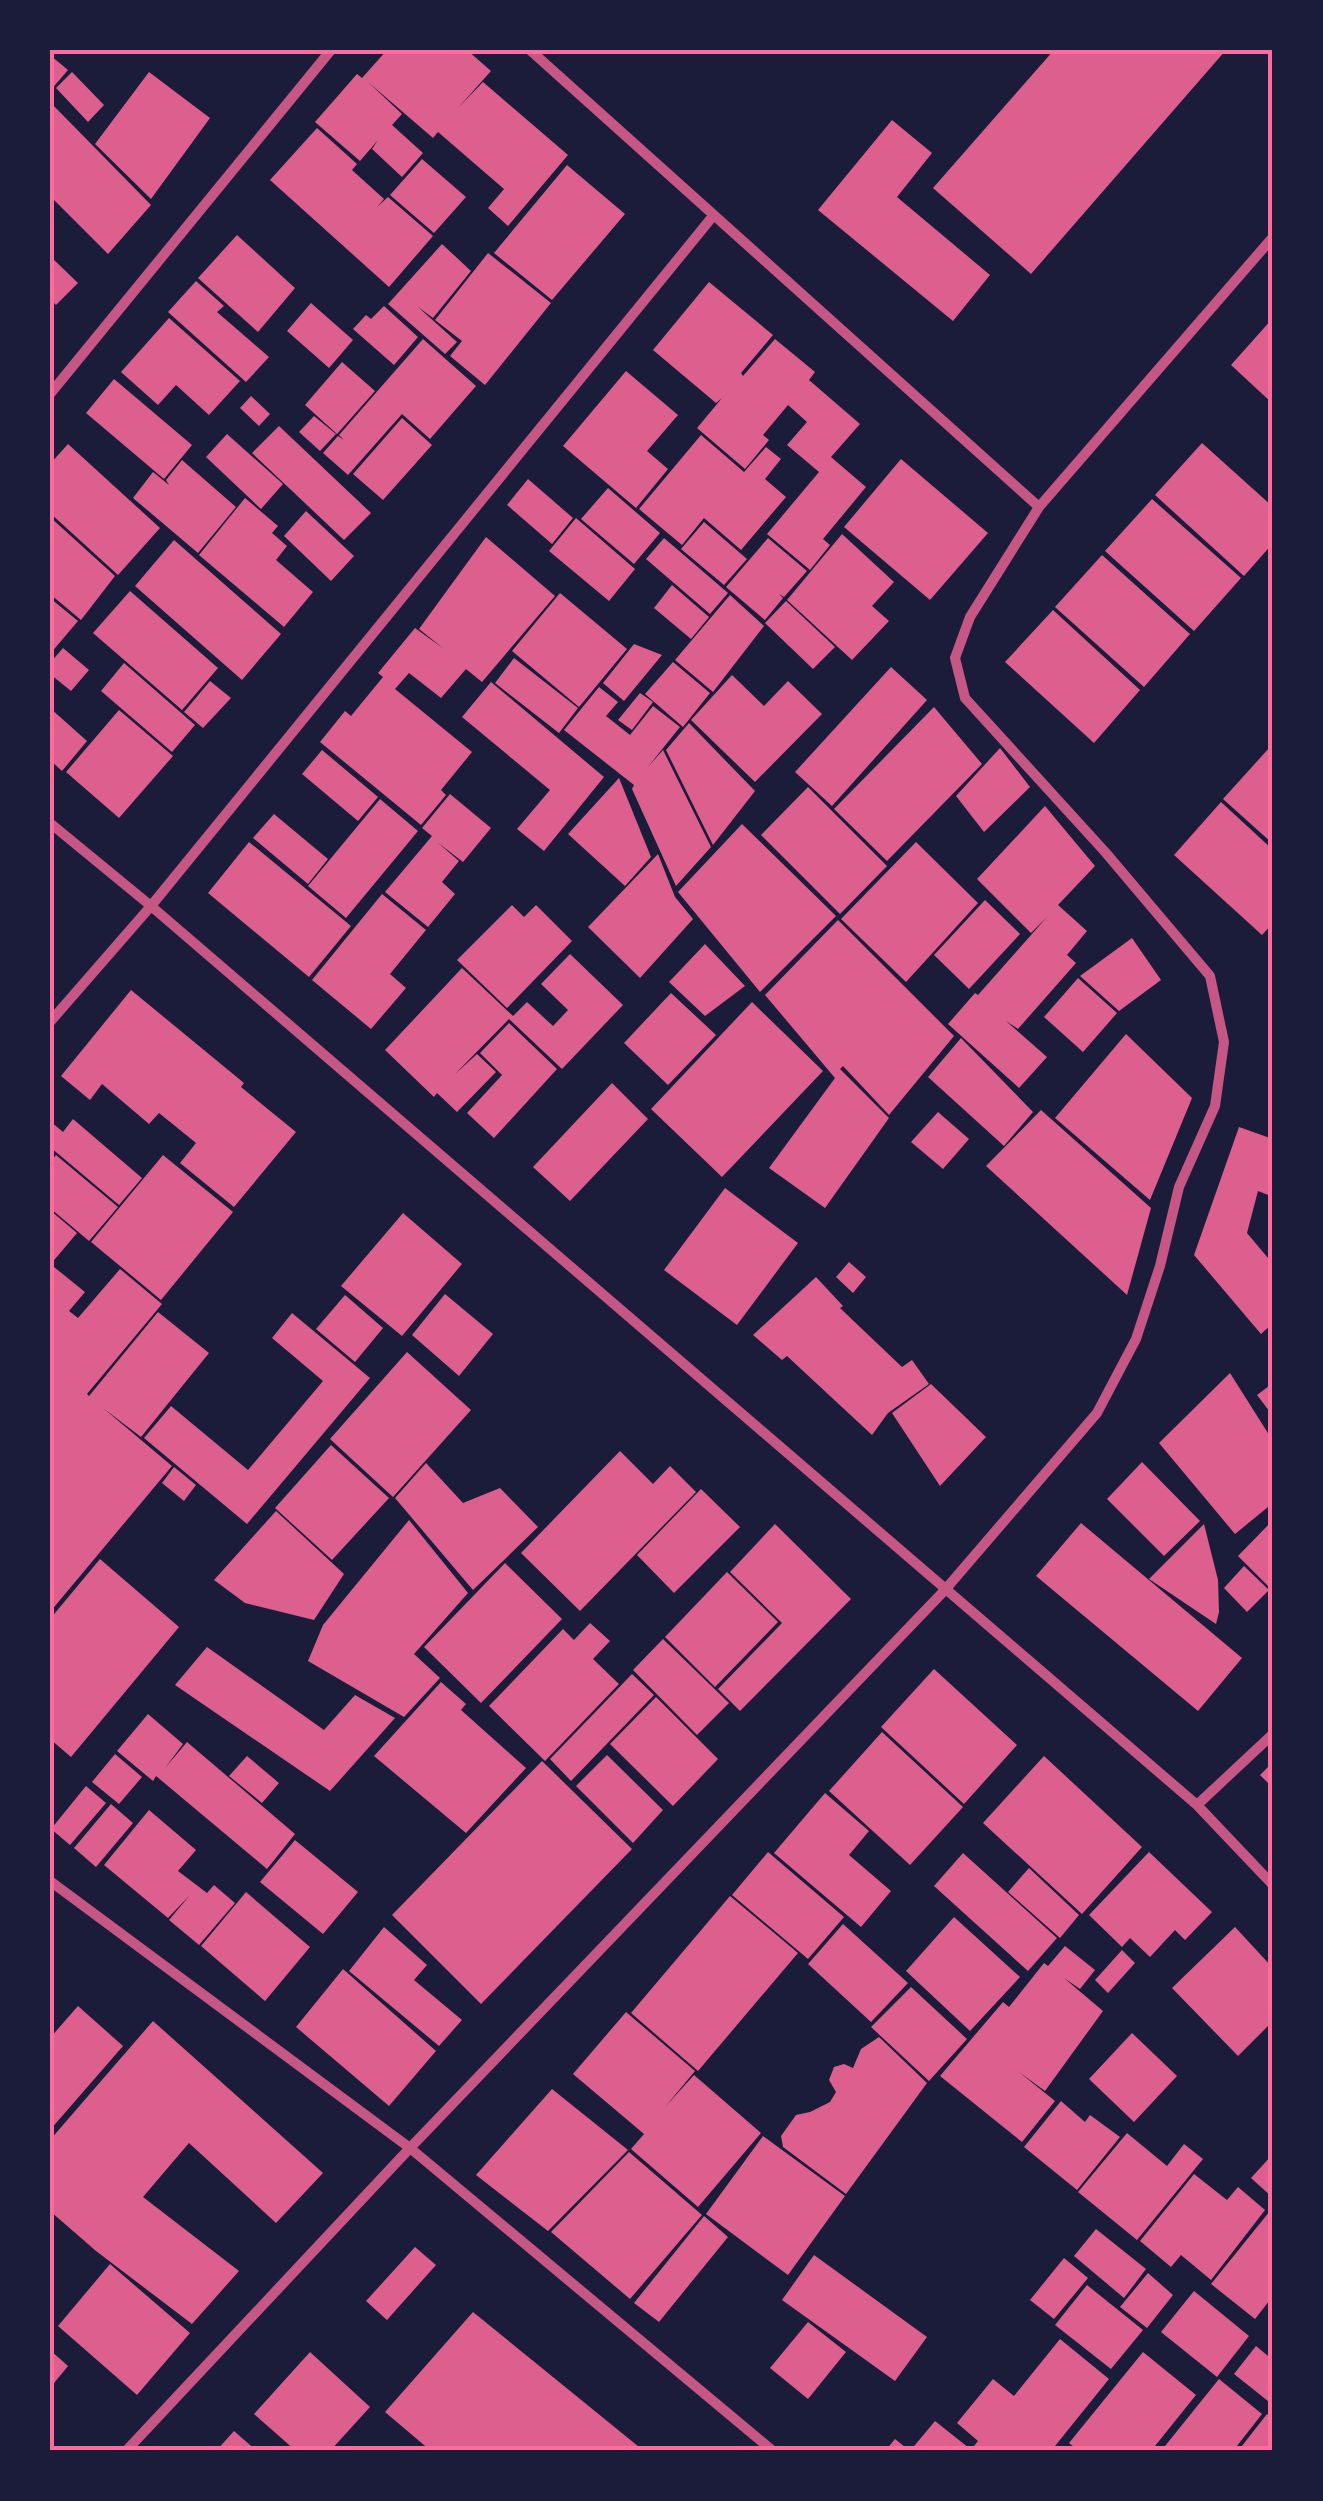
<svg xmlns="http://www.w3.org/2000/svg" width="1323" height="2501" font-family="'Source Sans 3',sans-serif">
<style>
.building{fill:#dd5f8e}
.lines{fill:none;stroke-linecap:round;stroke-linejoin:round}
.minor{stroke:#c65784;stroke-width:10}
.neatline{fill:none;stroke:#ff6b9d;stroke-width:4}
</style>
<rect width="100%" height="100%" fill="#1b1b3a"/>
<path class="building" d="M387,50H467L491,71L458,108L483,82L568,155L508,226L488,208L504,189L438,132L433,138L368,82L402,114L392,125L423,153L402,177L372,149L378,140L360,161L315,122L357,74L362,78Z
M1054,50H1226L1031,274L933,188Z
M50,55L68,70L50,91Z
M72,72L104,105L88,122L56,88Z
M149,72L210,118L151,199L95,144Z
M50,102L151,205L108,254L50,196Z
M892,120L932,153L897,197L990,275L953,321L818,210Z
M317,128L357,164L352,170L384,199L377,207L388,197L433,236L389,287L270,180Z
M422,159L466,197L434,233L390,195Z
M567,165L625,214L552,300L494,253Z
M237,235L295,288L258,332L198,278Z
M442,244L471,271L433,318L418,307L457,342L445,354L388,304Z
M488,253L551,303L485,385L450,356L462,341L435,320Z
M50,256L78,283L56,305L50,299Z
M196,281L224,306L217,312L269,357L246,382L168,312Z
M709,282L773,335L741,373L743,376L775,339L815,372L809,380L860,424L831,457L866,487L823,539L830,545L810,570L767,534L819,472L787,445L807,422L788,405L763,435L769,440L745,469L697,428L722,398L716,403L653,350Z
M311,303L353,340L329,368L287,331Z
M384,306L418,337L394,365L353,329L366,315L371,319Z
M169,318L240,381L209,415L176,385L158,405L121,372Z
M1273,318V404L1231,365Z
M423,339L476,386L430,439L402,414L348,475L323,453L338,436L344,440L339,435Z
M342,362L375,391L337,434L305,405Z
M626,371L678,415L647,451L668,469L636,508L563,446Z
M114,379L192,445L164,479L86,413Z
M251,396L270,414L259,426L240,408Z
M314,416L336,434L320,451L299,432Z
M402,418L432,445L383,500L353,474Z
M279,426L371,513L344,540L252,453Z
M227,434L283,484L261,509L206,457Z
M701,435L744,472L766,447L781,459L765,479L786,497L741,550L704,518L682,545L639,509Z
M1202,443L1273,507V543L1244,576L1155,495Z
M68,444L160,528L118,575L50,513V464Z
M901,459L988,533L930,600L844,527Z
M182,460L236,507L198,553L133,498L153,472L169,485L166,480Z
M528,479L573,518L552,544L507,505Z
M608,488L660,533L634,564L581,519Z
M245,498L278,526L272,533L287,546L276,560L313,592L284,627L199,555Z
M1152,499L1241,578L1194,631L1105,551Z
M306,511L354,556L331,581L284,536Z
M50,517L115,576L81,620L50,594Z
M576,518L635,569L609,601L549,551Z
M704,522L747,559L724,585L681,549Z
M842,534L894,582L872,606L889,621L852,660L787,600Z
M486,537L555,596L482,682L466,669L441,698L409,673L395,689L472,752L441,790L446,795L421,825L320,742L345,711L351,716L383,677L378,673L415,628L444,649L419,629Z
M664,538L728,593L710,614L646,559Z
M768,538L807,571L784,597L779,594L783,598L765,620L726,587Z
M174,540L281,634L242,680L135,586Z
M1102,555L1190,634L1144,687L1055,607Z
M672,585L709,617L691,639L654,608Z
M130,591L218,668L182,710L93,633Z
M560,593L627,649L579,707L512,651Z
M730,595L764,626L713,692L675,660Z
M50,598L78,621L50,654Z
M786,601L835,647L813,669L765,623Z
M1053,610L1140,690L1094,743L1005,662Z
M634,644L662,655L624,701L603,683Z
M63,648L89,670L71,691L50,674V663Z
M514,658L578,708L559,733L495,683Z
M673,662L710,693L683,727L645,694Z
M124,663L195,725L172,752L101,691Z
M891,667L927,700L832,806L795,772Z
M732,675L764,706L788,681L822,714L755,782L691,720Z
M210,681L231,698L203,728L184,712Z
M491,682L604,777L544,851L517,829L550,790L462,717Z
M599,687L618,702L606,716L630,735L653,706L680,727L647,768L663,750L711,847L676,886L632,789L634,785L564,730Z
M640,693L653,702L632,730L618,720Z
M934,707L982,764L887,861L834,809Z
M50,708L87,741L62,771L50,760Z
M119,710L173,756L119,818L66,772Z
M689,723L755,791L713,845L666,750Z
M1270,747L1273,750V844L1223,799Z
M1000,748L1030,787L984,832L956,796Z
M322,750L378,797L358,821L302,774Z
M619,778L651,857L625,886L568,834Z
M808,787L887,866L840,914L761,835Z
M450,794L491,828L463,862L437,842L459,861L442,882L455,894L428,927L385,892L432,836L422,828Z
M380,799L418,831L346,918L308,886Z
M1221,802L1273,850V923L1262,935L1174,855Z
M1045,806L1095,866L1058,905L1087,931L1067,955L1076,963L1018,1029L1006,1021L1047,1057L1019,1088L948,1024L975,993L978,995L1047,917L1031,933L977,879Z
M274,814L328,859L308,884L253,838Z
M742,824L836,916L760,992L678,892Z
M249,842L351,926L309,977L208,893Z
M916,842L978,903L906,982L841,919Z
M658,854L675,897L693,919L640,978L588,927Z
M382,894L426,930L390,974L406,988L371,1029L312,980Z
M985,900L1020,934L969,989L934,955Z
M512,905L524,917L536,905L572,941L507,1008L457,960Z
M838,920L954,1036L889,1115L843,1066L840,1069L889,1118L825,1208L769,1168L835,1078L765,995Z
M1132,938L1161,980L1119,1011L1080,976Z
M705,944L745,986L705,1016L669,982Z
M570,954L623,1005L562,1069L509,1019L455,1074L477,1054L496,1072L457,1112L437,1093L434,1097L385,1050L462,968L513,1016L527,1002L553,1026L568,1010L541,984Z
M1078,978L1117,1013L1083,1052L1044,1017Z
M131,990L244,1083L241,1087L296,1132L234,1207L180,1163L196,1143L159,1113L149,1124L102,1084L90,1100L61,1076Z
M671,993L716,1035L668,1085L624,1043Z
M752,1002L823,1071L722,1177L651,1109Z
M509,1023L557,1069L494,1138L467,1113L502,1075L480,1053Z
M1126,1034L1192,1098L1150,1200L1055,1118Z
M961,1038L1033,1112L1004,1146L928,1077Z
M612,1083L648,1119L570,1201L533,1167Z
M1041,1110L1151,1208L1127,1295L986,1166Z
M938,1112L969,1139L943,1169L911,1142Z
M73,1119L142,1178L119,1205L50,1147V1121L63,1132Z
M1239,1127L1273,1139V1197L1258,1191L1247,1233L1273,1264V1323L1261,1334L1194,1255Z
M56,1155L118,1207L89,1241L50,1208V1162Z
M163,1155L233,1212L161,1300L91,1242Z
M725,1188L798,1243L737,1325L664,1270Z
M50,1210L77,1233L50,1265Z
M403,1213L462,1264L402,1336L341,1286Z
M849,1262L866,1277L853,1293L836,1277Z
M54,1267L85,1292L69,1311L78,1318L120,1269L162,1304L87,1394L89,1396L158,1312L209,1353L141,1437L103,1408L172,1466L50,1612V1272Z
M816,1277L843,1306L840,1308L902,1367L912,1360L929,1384L888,1413L872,1435L787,1356L782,1360L753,1335Z
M445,1294L493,1334L459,1376L412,1335Z
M345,1295L383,1328L355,1362L316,1329Z
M292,1313L370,1378L247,1524L144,1438L171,1406L248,1470L323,1381L272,1338Z
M407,1352L471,1410L393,1497L330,1439Z
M1230,1373L1273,1441V1503L1235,1534L1159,1443Z
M1273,1383V1416L1257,1395Z
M931,1384L986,1437L940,1486L892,1413Z
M331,1445L389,1498L332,1560L275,1508Z
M620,1451L653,1484L670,1466L696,1492L580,1611L521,1553Z
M1142,1462L1200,1521L1164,1556L1107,1499Z
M426,1463L463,1503L500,1488L538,1527L473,1590L395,1498Z
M174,1467L196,1485L184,1501L162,1483Z
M701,1489L740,1527L674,1593L637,1555Z
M276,1511L344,1574L314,1620L245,1603L214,1580Z
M409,1520L468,1593L414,1654L440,1678L404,1717L308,1661L323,1625Z
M1273,1520V1591L1238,1556Z
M1081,1523L1242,1658L1198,1711L1036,1576Z
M775,1524L851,1599L740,1711L718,1689L782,1623L730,1572Z
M1204,1524L1218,1580L1219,1612L1216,1624L1149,1579Z
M100,1559L179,1627L71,1757L50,1739V1619Z
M505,1563L562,1619L481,1703L424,1647Z
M1244,1566L1269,1590L1247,1612L1224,1588Z
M727,1572L778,1622L715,1687L665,1637Z
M590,1623L610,1641L593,1659L619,1684L545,1761L489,1706L563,1629L574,1640Z
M663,1639L729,1703L697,1735L633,1670Z
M207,1647L324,1730L355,1695L395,1718L330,1791L175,1685Z
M934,1669L1017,1745L964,1804L881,1727Z
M632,1674L654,1695L571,1781L550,1759Z
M441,1682L466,1704L461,1710L526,1768L466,1833L374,1756Z
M656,1697L718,1759L673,1806L610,1744Z
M148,1714L183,1744L165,1768L187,1742L295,1834L267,1869L156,1776L153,1781L117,1751Z
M882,1732L963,1807L910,1865L829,1791Z
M115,1754L142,1777L119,1804L92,1782Z
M607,1755L663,1810L633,1843L576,1786Z
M247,1756L279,1783L262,1803L229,1776Z
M1044,1756L1142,1847L1082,1914L983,1823Z
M542,1761L632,1849L481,2004L392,1915Z
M1273,1762V1788L1260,1775Z
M86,1786L106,1803L70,1845L51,1829Z
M825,1793L869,1831L849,1855L891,1891L861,1927L774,1853Z
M111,1804L133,1823L96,1867L74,1848Z
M149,1810L196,1850L178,1871L207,1893L214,1885L235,1903L199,1945L169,1920L190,1895L168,1918L104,1865Z
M295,1840L358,1892L323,1934L260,1882Z
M768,1852L844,1917L808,1959L732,1895Z
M1149,1852L1212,1912L1185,1940L1175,1930L1150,1957L1130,1938L1122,1947L1089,1915Z
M963,1853L1057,1938L1028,1971L934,1886Z
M1029,1868L1079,1915L1060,1938L1008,1892Z
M246,1892L310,1947L265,2001L201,1946Z
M730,1896L798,1953L698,2071L631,2013Z
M954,1917L1020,1977L970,2031L906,1971Z
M843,1924L908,1983L871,2022L808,1964Z
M384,1927L427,1965L414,1980L462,2020L439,2046L349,1971Z
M1235,1927L1273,1968V2021L1238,2056L1172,1988Z
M1065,1946L1095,1970L1080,1989L1064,1978L1103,2011L1045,2091L1019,2072L1055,2101L1022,2142L940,2076L1003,2002L1009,2007L1044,1963L1048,1966Z
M1122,1950L1135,1963L1108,1993L1095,1980Z
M343,1969L436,2051L389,2106L296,2027Z
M911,1987L967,2039L929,2081L871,2027Z
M78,2006L123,2046L50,2130V2038Z
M626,2012L695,2071L665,2107L694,2075L761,2133L698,2207L631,2149L644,2134L573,2074Z
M153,2021L323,2173L276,2223L189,2143L143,2197L239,2271L192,2324L96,2251L50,2211V2140Z
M1132,2033L1177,2076L1134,2122L1089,2079Z
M879,2037L927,2083L846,2194L783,2147L781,2136L796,2115L810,2112L830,2102L836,2092L829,2080L834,2067L844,2064L853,2068L861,2049Z
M552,2089L628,2150L548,2231L476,2175Z
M1061,2101L1085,2122L1090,2115L1120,2137L1077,2190L1024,2147Z
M1127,2133L1167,2166L1184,2144L1203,2159L1137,2240L1078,2192Z
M763,2136L845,2196L788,2275L706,2214Z
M629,2152L702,2215L630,2299L551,2232Z
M1273,2154V2198L1251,2178Z
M1194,2174L1227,2200L1238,2187L1265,2210L1211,2280L1181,2255L1171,2267L1140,2241Z
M1270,2211L1273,2214V2296L1255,2319L1211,2284Z
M704,2216L728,2237L659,2322L634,2303Z
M1096,2229L1146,2269L1124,2298L1074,2256Z
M415,2247L436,2265L387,2320L366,2301Z
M814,2255L927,2337L895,2381L782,2300Z
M1064,2258L1088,2278L1054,2319L1030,2300Z
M110,2264L190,2333L137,2395L58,2326Z
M1148,2273L1173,2295L1147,2328L1120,2307Z
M1087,2285L1143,2330L1111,2369L1055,2325Z
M1194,2291L1249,2336L1217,2377L1161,2332Z
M473,2312L644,2451H431L385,2412Z
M808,2322L846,2352L808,2399L770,2368Z
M1060,2339L1109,2379L1051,2451H970L978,2441L957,2423L993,2379L1014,2396Z
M1256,2346L1273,2360V2405L1234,2374Z
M50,2350L68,2366L50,2388Z
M310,2352L370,2407L330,2451H296L254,2414Z
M1143,2352L1196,2395L1151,2451H1079L1069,2443Z
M1219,2379L1262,2414L1233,2451H1161Z
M1267,2414L1273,2419V2451H1238Z
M935,2421L969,2448L966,2451H910Z
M234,2431L257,2451H216Z
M895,2439L910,2451H885Z"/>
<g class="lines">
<path class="minor" d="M530,50L1039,507
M50,394L331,50
M50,823L151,906L1197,1805L1273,1885
M50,1022L151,906L713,216
M1197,1805L1273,1734
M50,1881L410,2148L773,2451
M126,2451L410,2148L944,1591L1097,1413L1136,1339L1160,1266L1179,1187L1215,1106L1224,1042L1210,976L1106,853L965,698L955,658L970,617L1039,507L1273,237"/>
</g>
<rect width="1323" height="2501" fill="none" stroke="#1b1b3a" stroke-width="105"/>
<rect x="52" y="52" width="1218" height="2396" class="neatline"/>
</svg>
